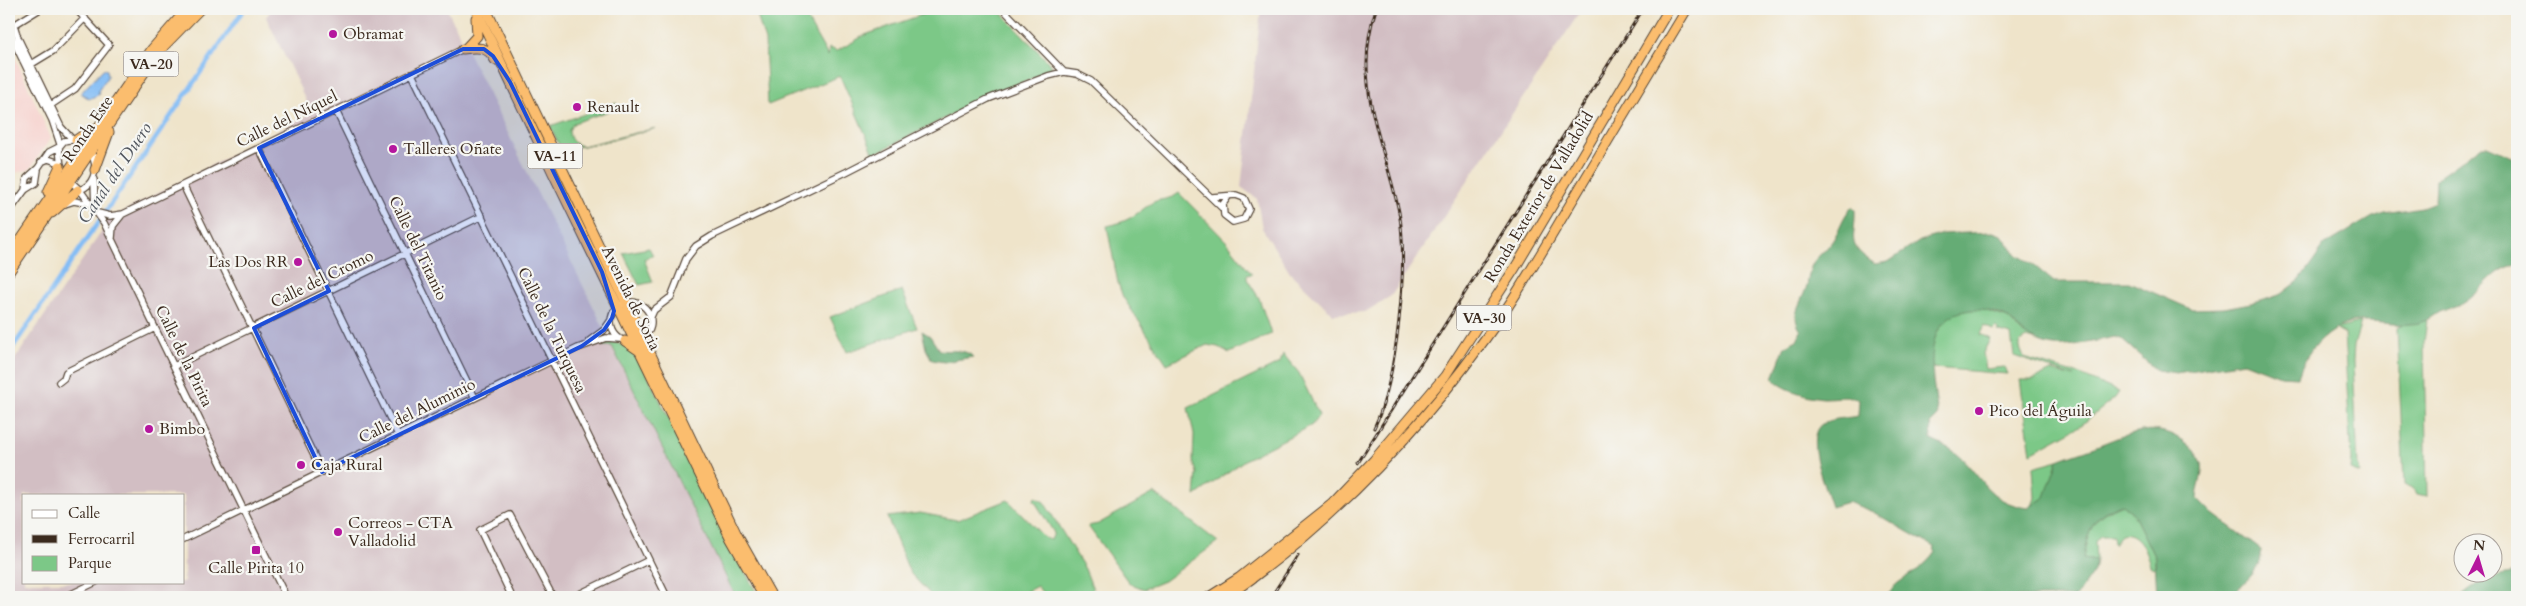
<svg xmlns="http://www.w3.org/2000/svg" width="2526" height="606" font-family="Cardo,serif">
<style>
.built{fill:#f7d0cc}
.industrial{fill:#d2bec3;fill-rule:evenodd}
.green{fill:#7cc887;stroke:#5c7952}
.forest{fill:#65ac74;stroke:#506b49}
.water{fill:#84bdf5;stroke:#60748a}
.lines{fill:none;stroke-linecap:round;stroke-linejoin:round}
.canal{stroke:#84bdf5;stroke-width:4.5}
.minor-casing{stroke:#564638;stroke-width:8}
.highway-casing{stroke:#564638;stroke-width:11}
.minor{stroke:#fff;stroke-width:5.5}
.highway{stroke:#fbbd6e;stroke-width:9}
.rail-casing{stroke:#3b2a1e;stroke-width:3}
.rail{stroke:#f6f6f2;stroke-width:1;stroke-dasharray:4;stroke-linecap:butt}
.marked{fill:#1d4ed8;fill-opacity:0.2;stroke:#1d4ed8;stroke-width:4;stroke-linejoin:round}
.poi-dot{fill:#b5179e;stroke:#f6f6f2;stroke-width:2}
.labels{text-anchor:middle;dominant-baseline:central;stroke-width:4.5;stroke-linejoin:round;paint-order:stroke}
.shield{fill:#f6f6f2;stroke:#73675e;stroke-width:1}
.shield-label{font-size:15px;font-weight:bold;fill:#3b2a1e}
.poi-label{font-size:16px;fill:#3b2a1e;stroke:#f6f6f2;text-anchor:start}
.street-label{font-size:16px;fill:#3b2a1e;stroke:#f6f6f2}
.water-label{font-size:18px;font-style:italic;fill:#51565e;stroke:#f6f6f2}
</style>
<rect width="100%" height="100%" fill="#f6f6f2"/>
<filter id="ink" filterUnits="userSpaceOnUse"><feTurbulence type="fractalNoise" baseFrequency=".02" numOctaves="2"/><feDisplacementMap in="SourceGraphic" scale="10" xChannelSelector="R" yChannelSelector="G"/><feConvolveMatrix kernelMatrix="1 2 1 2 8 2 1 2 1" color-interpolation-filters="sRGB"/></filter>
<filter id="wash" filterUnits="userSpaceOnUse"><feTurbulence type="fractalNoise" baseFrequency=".0096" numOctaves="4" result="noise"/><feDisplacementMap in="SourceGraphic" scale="20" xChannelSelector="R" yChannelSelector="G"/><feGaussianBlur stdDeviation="1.12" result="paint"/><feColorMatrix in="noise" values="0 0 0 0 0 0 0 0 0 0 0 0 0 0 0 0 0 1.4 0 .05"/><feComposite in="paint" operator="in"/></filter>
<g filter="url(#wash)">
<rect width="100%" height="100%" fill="#efe4ca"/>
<path class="built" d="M9,44L51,138L29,170L9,174Z"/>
<path class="industrial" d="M272,9H447L736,597H9V368L102,231L101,223L312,113L266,17ZM24,495H184V582H24Z
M1261,9H1582L1391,296L1365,312L1333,314L1290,273L1262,228L1257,199L1241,187Z"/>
<path class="green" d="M755,9H801L828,56L829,48L837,51L865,35L938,9H998L1052,66L1049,71L987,97L874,154L840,76L768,105L765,41Z
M616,103L617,108L574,123L569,130C569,139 574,145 583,146L656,128L612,140L563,150L561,149L550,126Z
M1179,193L1227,242L1252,274L1247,275V279L1259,298L1271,334L1229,353L1218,347L1207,345L1167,364L1123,297L1118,283L1107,226C1127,222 1134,216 1150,204C1158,198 1169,201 1179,193Z
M649,248L653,255L644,259L653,282L639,285L623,253Z
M902,290L917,328L847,352L830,317Z
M1971,309L1984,310L2008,318L2021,332L2036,341L2026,338L2020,342V348L2024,358L2083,376L2119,392L2115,398L2080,426L2031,453L2020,380H2033L2051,371L2075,377L2014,356L2011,335L1997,331L1998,329L1996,327L1993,330L1984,326L1980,334L1990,339L1983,353L1986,369L2004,367L2007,374L1933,368C1927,353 1937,326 1949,317C1955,312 1964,311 1971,309Z
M2427,320L2424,342L2427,496L2416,494L2413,488L2404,484L2397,327L2402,324Z
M2361,323L2354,345L2353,361L2358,466L2361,474L2350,470L2351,460L2344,333L2335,329Z
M613,342L626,346L640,359L733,550L759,597H736L612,346H602L604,344Z
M1283,354L1299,373L1319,415L1312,425L1246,459L1195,496L1197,473L1193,461L1194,434L1188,408L1280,363Z
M2058,460L2046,497L2032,506L2035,498L2033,467Z
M1154,493L1218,542L1164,581L1144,589L1129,583L1088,526L1098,524Z
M1035,497L1044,502L1085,569L1093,589C1082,601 1063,597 1046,597L1037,586L1016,597H933L910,573L887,517L920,513L957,520L1008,500L1045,538L1051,540L1054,533L1034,500Z
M2122,504L2133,513L2155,558V566L2153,568L2150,566C2147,553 2139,530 2121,534L2114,545L2113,536H2100L2095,542L2096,560L2083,558C2089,527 2092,516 2122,504Z"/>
<path class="forest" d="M2482,146H2487L2517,159V265C2494,267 2481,294 2462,304C2455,308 2447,309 2440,312C2436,314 2432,318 2427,320C2398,333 2362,311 2334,330C2315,342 2305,357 2298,377L2280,376L2244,362L2176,373L2156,370L2121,339L2115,337C2100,340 2068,348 2054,346C2043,345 2028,338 2020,330C2015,326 2012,320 2006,317C1994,311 1978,308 1965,311C1918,320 1934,383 1938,416L1930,424L1931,440C1939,444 1949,447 1956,453C1983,476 1986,502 2028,508L2045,497L2058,460C2070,455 2082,452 2094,447C2128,434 2156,418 2188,445C2194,450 2199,456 2202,464C2204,473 2197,488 2197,498L2213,514L2261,550C2264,568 2240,589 2225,597H2157L2155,558L2133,513L2122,504C2092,515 2089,527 2083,558L2096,560L2094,571L2076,597H1880C1890,597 1891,588 1898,583C1912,573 1925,567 1935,552L1934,547L1873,512L1848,502L1831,507C1826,489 1801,433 1824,423C1834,418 1848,418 1858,416L1859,400C1849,395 1836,398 1824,398C1809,397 1782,390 1773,378L1785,346L1797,340L1801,331C1789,314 1802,303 1807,285C1809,276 1809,268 1815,260C1821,253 1828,248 1833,240C1840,229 1842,217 1852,207L1855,210C1856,240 1844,244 1875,264L1888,262L1920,241L1942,234L1993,232L2002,235L2016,254L2031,263L2054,282H2129L2191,309L2224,308L2261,301L2282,294L2300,280L2325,245L2370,218L2385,213L2422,207L2435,202L2436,179Z
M922,331L930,336L939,350C950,352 966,348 973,357L944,362L932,360L926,349Z
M2517,573V597H2461C2481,580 2491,577 2517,573Z"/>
<path class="water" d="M103,69L107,70L108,76L98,91L100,94L89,99L81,93Z"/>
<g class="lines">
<path class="canal" d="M9,353L244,9"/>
</g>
</g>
<g filter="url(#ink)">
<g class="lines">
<defs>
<path id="minor" d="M1003,9L1064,72
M9,18L14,25L18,38L61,127L72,139
M14,25L40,9
M9,32L52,120L60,144
M30,65L53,51L85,18
M412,74L667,597
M51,105L75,89L109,45L76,9
M336,111L475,398
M259,148L398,435
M41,162L48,159L60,163
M61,168L59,147L64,141C93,133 108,179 80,190
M69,180L80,190L104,223L286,597
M94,180L95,208
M183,185L322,472
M25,190L27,178L38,168L49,152L59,147
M1212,197L1236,195L1244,198L1249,209L1244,219L1233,222L1224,215L1223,204L1228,197
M65,204L74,201L90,204
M9,212L25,190L36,183L38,170
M98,213L110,216L123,214L463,49
M112,238L113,226L121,216
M611 322a20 20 0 1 1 40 0a20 20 0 1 1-40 0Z
M650,319L654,310L671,297L686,259L696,246L712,236L846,172L988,99L1048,76L1064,72L1077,74L1091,81L1222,208
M589,341L604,330L611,320
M174,366L482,216
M59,382L64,378L66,372L155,328
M184,539L578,348L606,338L620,339
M65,597L96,582
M512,597L480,530L510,515L553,597
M573,597L649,560"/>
<path id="highway" d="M476,9L553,173L731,539L764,597
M486,9L737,535L772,597
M466,48L477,36L476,18
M463,49C477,47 488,46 495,60
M76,140L92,129
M95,170L109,132
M48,192L60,166
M52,213L78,190
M9,257L152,49L187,9
M9,272L146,70L164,46L200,9
M625,341L641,352
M1209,597L1239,578L1332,504L1374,460L1445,376L1515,268L1669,9
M1226,597C1336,521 1429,421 1505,311C1531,272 1554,231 1578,191C1614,130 1650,70 1687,9"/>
</defs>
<use href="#minor" class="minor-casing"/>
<use href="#highway" class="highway-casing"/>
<use href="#minor" class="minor"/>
<use href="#highway" class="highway"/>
<defs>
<path id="rail" d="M1374,428C1397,380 1409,263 1399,212C1384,141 1351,83 1376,9
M1358,463L1643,9
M1271,597L1298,555"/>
</defs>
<use href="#rail" class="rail-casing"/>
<use href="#rail" class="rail"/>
</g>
</g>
<path class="marked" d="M463,49H484L493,56L510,82L602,272L614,311L612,318L604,330L582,346L322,472L254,328L329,291L259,148Z"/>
<g class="poi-dot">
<circle cx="333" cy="34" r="5"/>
<circle cx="577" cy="107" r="5"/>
<circle cx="393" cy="149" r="5"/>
<circle cx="298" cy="262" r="5"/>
<circle cx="1979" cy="411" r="5"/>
<circle cx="149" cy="429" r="5"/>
<circle cx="301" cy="465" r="5"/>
<circle cx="338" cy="532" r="5"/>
<rect x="251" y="545" width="10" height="10" rx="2.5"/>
</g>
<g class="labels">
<g class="shield">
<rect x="123.5" y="51.5" width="55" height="25" rx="4"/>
<rect x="527.5" y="143.5" width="55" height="25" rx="4"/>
<rect x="1456.5" y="305.5" width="55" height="25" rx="4"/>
</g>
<g class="shield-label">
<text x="151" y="64">VA-20</text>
<text x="555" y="156">VA-11</text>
<text x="1484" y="318">VA-30</text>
</g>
<g class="poi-label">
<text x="343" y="34">Obramat</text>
<text x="587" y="107">Renault</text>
<text x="403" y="149">Talleres Oñate</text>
<text x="288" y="262" text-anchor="end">Las Dos RR</text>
<text x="1989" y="411">Pico del Águila</text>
<text x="159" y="429">Bimbo</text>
<text x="311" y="465">Caja Rural</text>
<text x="348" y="523">Correos - CTA<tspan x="348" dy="18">Valladolid</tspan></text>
<text x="256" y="568" text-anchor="middle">Calle Pirita 10</text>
</g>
<g class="street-label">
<text transform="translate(287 119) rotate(-26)">Calle del Níquel</text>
<text transform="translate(88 129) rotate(-56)">Ronda Este</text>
<text transform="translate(1539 197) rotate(-59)">Ronda Exterior de Valladolid</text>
<text transform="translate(418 248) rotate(64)">Calle del Titanio</text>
<text transform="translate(322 279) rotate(-26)">Calle del Cromo</text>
<text transform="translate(631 298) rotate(64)">Avenida de Soria</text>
<text transform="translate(552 330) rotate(64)">Calle de la Turquesa</text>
<text transform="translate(184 356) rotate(64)">Calle de la Pirita</text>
<text transform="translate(417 411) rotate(-26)">Calle del Aluminio</text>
</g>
<g class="water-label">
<text transform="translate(115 173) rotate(-56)">Canal del Duero</text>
</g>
</g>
<rect width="2526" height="606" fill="none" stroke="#f6f6f2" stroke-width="30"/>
<rect x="22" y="494" width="162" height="90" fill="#f6f6f2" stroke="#aba49d"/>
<rect x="32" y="510" width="25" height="8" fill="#ffffff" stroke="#aba49d"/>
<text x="68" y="518" font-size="15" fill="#3b2a1e">Calle</text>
<rect x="32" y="535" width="25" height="8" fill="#3b2a1e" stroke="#aba49d"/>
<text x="68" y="544" font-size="15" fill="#3b2a1e">Ferrocarril</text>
<rect x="32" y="556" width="25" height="15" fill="#7cc887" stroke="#aba49d"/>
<text x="68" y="568" font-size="15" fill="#3b2a1e">Parque</text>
<g transform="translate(2478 558) rotate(5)"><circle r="24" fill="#f6f6f2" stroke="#aba49d"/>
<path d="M0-4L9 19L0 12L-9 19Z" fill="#b5179e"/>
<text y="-8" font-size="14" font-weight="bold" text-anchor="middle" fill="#3b2a1e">N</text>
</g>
</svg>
